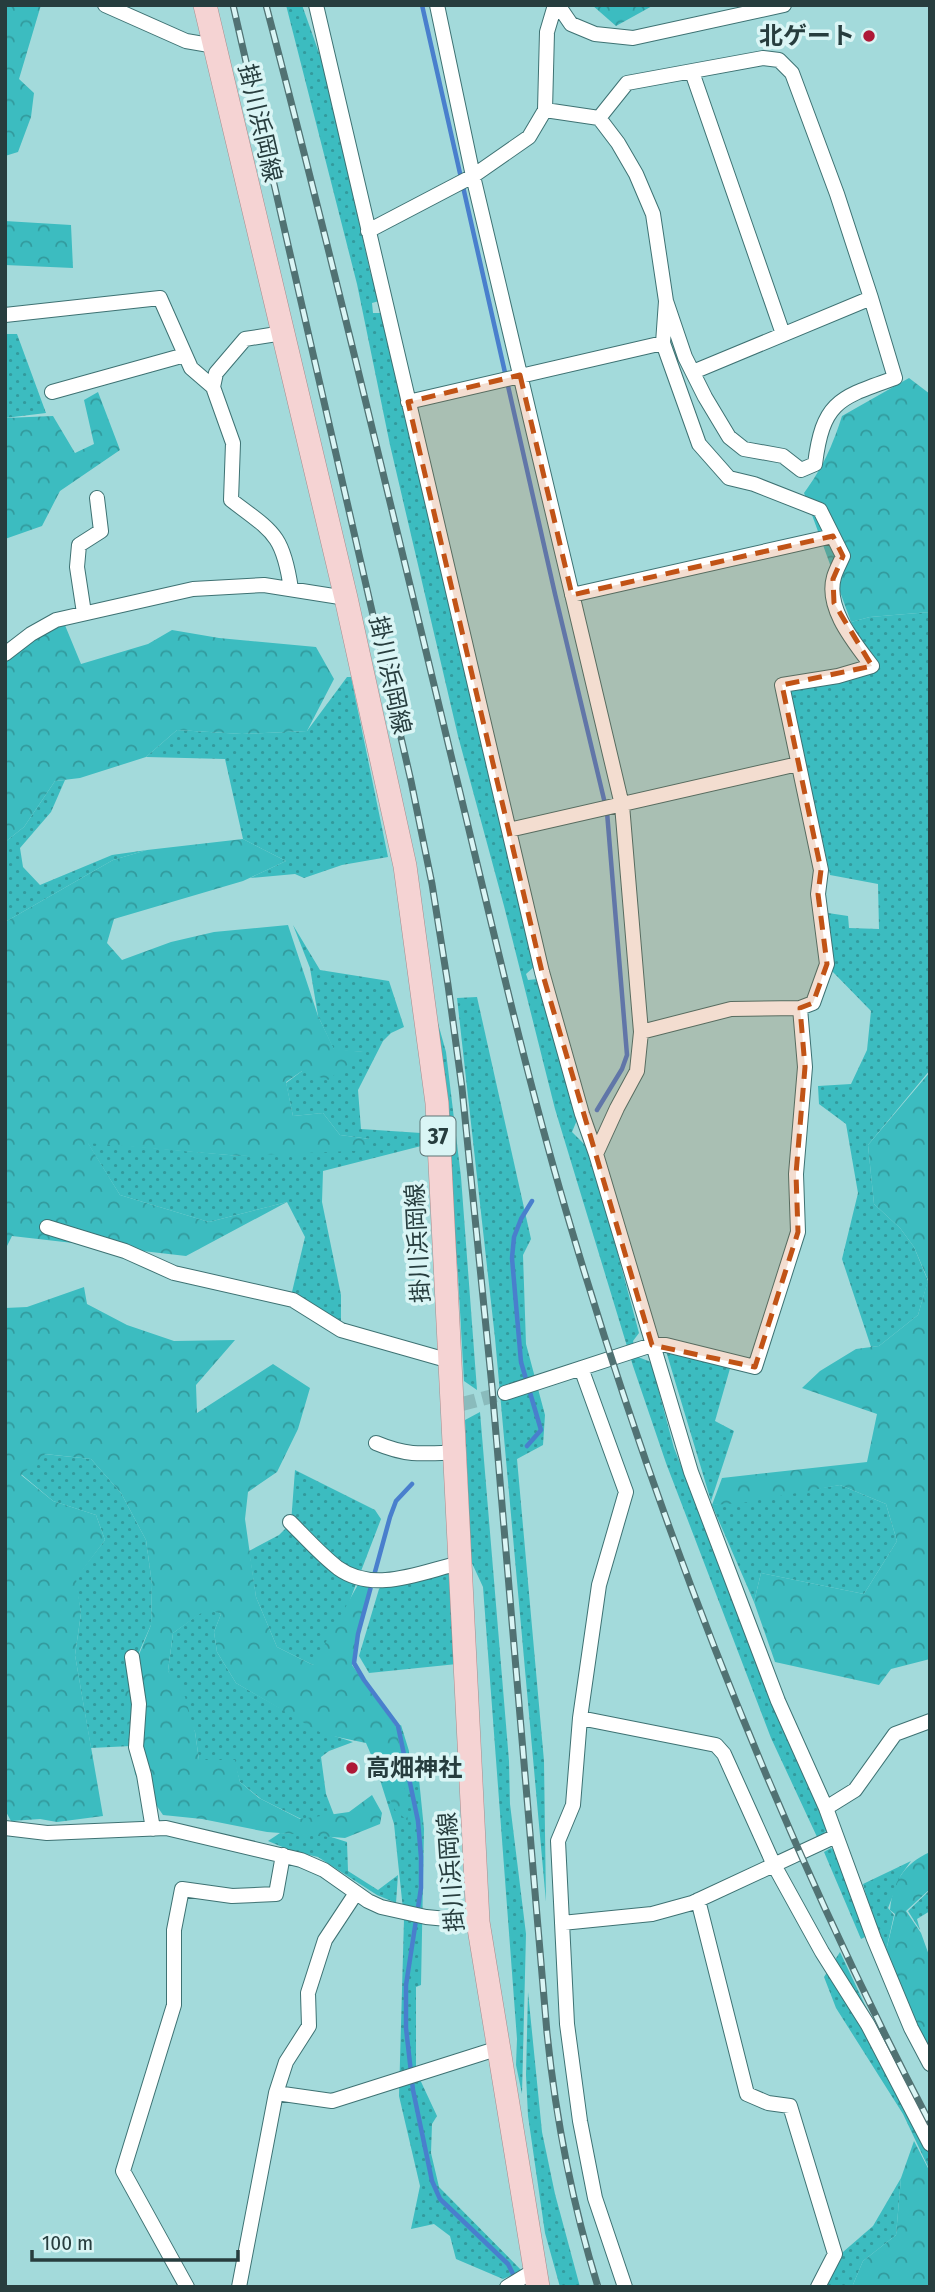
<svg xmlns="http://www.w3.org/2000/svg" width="935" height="2292" font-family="'Fira Sans Condensed','Noto Sans JP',sans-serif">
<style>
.grass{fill:url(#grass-dots)}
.forest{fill:url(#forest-crowns)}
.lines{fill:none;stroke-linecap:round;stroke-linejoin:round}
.stream{stroke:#497fcd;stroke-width:4.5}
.street-tunnel{stroke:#8abbbc;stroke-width:14;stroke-dasharray:14 7;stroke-linecap:butt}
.street-casing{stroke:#3e7273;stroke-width:16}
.primary-casing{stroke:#a98b8c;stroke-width:24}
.street{stroke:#fff;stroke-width:14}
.primary{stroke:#f5d3d3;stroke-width:23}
.rail-casing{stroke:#517273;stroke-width:7}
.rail{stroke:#daf5f5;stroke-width:4.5;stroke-dasharray:13;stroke-linecap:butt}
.marked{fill:#c15316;fill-opacity:0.2;stroke:#c15316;stroke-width:5;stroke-dasharray:14 9;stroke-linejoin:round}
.poi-dot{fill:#ae1937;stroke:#daf5f5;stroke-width:2.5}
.labels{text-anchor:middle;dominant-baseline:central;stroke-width:7;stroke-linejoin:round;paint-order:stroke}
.shield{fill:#daf5f5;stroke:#5d7475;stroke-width:2}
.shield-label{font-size:23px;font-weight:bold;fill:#273d3e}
.poi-label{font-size:24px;font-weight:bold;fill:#273d3e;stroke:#daf5f5;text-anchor:end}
.street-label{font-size:24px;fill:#273d3e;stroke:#daf5f5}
</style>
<defs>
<pattern id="grass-dots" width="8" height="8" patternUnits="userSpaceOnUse" patternTransform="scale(1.75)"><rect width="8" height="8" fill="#3cbcc0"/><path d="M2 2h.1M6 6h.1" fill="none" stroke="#329a9d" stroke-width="1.8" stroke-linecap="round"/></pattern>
<pattern id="forest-crowns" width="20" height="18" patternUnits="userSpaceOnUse" patternTransform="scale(1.75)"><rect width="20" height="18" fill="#3cbcc0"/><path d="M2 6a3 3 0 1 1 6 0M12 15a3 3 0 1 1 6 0" fill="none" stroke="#329a9d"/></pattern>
</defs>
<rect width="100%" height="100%" fill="#a3dadb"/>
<path class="grass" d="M286,5H302L324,67L370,271L379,301L372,303L373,313H382L535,966L526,974L528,980L538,979L577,1120L572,1132L590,1150L639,1333L633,1341L638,1357L651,1362L674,1448L827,1830L818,1839L771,1738L666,1463L633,1366L555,1109L504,906L458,736L390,445L357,284Z
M5,334H17L46,413L5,418Z
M930,612V1070L868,1145L874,1204L900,1228L914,1247L928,1281L918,1315L879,1346L871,1347L842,1259L858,1193L846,1124L819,1104L818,1086L851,1084L867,1050L871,1011L831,970L828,913L848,916L849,928L879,929L878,884L830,875L790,691L875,668L851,622L870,617Z
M347,677H351L388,857L342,865L304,878L295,874L250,878L286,861L243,839L225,759L146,757L177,730L242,734L307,731Z
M65,780L51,812L20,848L23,867L40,885L112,855L147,850L113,860L5,922V842L24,827L55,781Z
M293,925L320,970L389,981L404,1027L391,1033L383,1041L358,1090L361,1129L421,1133L425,1145L323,1171L322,1202L341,1295V1330L292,1292L305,1237L287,1202L209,1222L120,1195L87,1142L240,1156L370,1139L340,1135L323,1113L293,1116L286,1083L302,1071L363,1052L334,1050L318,1016L310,968Z
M477,997L531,1239L523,1255L526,1344L545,1415L543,1445L517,1459L544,1761L546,1902L495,1338L457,998Z
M436,1016L446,1052L461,1177L477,1390L464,1381L458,1275Z
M666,1351L731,1365L715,1421L734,1431L711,1501Z
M480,1412L509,1761L510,1804L526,1934L522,2094L516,2065L517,2039L483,1587L471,1561L465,1420Z
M44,1454L91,1459L121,1493L146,1540L152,1584L151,1625L136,1659L131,1746L91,1748L75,1655L81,1613L75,1579L105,1540L96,1515L53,1501L21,1474Z
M295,1470L375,1510L381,1519L330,1652L313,1665L277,1647L256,1597L249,1551L279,1535L291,1523Z
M840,1485L886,1504L897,1541L864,1594L761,1573L754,1602L712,1505Z
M454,1571L457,1664L369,1673L359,1656L379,1589L386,1581Z
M207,1608L221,1614L214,1632L217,1652L236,1683L322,1732L353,1742L329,1751L321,1757L326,1794L334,1815L303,1820L261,1799L240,1782L234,1760H199L195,1732L168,1671L173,1633Z
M401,1725L409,1751V1773L419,1779L424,1829L421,1985L416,1987V2071L437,2116L432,2124L431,2153L439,2187L522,2271L503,2279L456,2259L450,2236L434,2224L411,2229L420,2186L399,2096L404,1919L394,1824L368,1742Z
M280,1833L325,1835L347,1842L348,1871L378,1890L398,1875L396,1903L377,1895L318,1857L292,1851L268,1841Z
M831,1848L837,1852L865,1937L861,1939L824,1852Z
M911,1861L901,1875L888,1908L894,1915L886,1951L876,1929L863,1884Z
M930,1890V1911L917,1919L920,1930L908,1911Z
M840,1952L930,2143V2171L903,2114L836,2008L824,1977Z
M528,1992L542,2132L555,2194L580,2287H560L545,2233L528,2116L526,2075Z
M901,2178L896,2235L863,2261L852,2287H823L843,2252L873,2226Z"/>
<path class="forest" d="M5,5H41L19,79L34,93L31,117L18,152L5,156Z
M592,5H654L616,26Z
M5,221L71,225L73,268L5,265Z
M909,378L930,394V612L870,617L851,622L804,493C823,467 832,447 842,416Z
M98,392L120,450L60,491L42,526L5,539V418L53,416L75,453L94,444L84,400Z
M62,618L81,664L148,644L172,630L219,638L316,647L334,679L307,731L242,734L177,730L146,757L80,778L55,781L24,827L5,842V654Z
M243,839L286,861L243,881L114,919L107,943L122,960L171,942L214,932L288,925L318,1016L334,1049L364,1052L328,1080L302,1071L286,1082L293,1116L323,1113L340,1135L370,1139L374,1150L240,1156L88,1143L120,1195L209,1222L287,1202L186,1256L12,1236L5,1250V922L113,860L147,850Z
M930,1072V1659L891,1669L879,1685L775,1662L754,1602L761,1573L864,1594L897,1541L886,1504L840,1485L742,1503L712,1505L722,1478L867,1462L877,1414L802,1388L820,1371L856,1349L879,1346L918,1315L928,1280L914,1247L900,1228L874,1204L868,1145Z
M84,1287L87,1304L127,1325L174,1341L235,1340L196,1385L197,1413L273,1364L310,1388L298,1429L277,1472L248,1492L245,1519L256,1597L277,1647L313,1665L360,1581L371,1583L352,1665L397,1728L408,1821L395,1810L366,1743L323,1734L236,1683L217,1652L214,1632L221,1614L207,1609L173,1633L168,1671L185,1697L195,1732L199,1760H235L240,1782L259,1798L300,1819L349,1812L372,1795L382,1813L380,1824L345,1838L267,1832L202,1819L163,1815L135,1774L123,1694L151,1625L152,1584L146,1540L121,1493L91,1459L45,1454L21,1475L53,1501L96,1515L105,1540L76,1579L81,1613L75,1655L103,1816L57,1822L40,1819L11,1821L5,1810V1308L27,1307Z
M930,1852V1889L906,1911L921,1933L930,1958V2053L908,2011L886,1951L895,1914L890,1910C893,1881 904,1864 930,1852Z
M914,2141L930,2172V2287H852L863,2261L896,2235L901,2178Z"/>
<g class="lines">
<path class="stream" d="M422,5L555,594L607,812L627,1055L622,1069L597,1110
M527,1446L541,1430L521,1362L512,1258L514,1237L521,1219L532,1201
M412,1484L396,1501L390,1517L358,1634L354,1663L364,1680L398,1726L418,1821L421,1857V1888L406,1985V2028L413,2090L432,2181L440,2199L508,2264L516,2280"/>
<path class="street-tunnel" d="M462,1404L505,1393"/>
<defs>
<path id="street" d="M105,5L186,41L215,46
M316,5L542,972L582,1114L596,1154
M437,5L473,176L622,805L641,1032L637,1071L617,1108L596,1154L691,1472L778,1701L826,1808L874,1939L911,2028L930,2064
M558,5L571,24L595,34L633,38L784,5
M692,72L783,334
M545,110L599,118L618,143L636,174L653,214L666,301L685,357L705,397L729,437L744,449L783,456L801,470L815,464C823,401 839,398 895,378L871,298
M599,118L627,83L763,58L779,60L792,73L837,194L871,298L693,372
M368,231L473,176L529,137L545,110L547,32L555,5
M5,315L160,298L191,368L213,387
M283,333L245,339L216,373L213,387L233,443L231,500C273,532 283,534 291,589
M52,392L185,355
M408,402L663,343
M572,595L833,536
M84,613L77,567L79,545L101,531L97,498
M5,654L31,634L56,620L193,589L264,585L346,598
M509,830L798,764
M641,1032L731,1009L800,1008L813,1003L827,964L818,894L821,870L782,685L838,676L872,666C854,642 825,608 834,577C836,570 840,563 843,556L820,510L754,484L729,478L699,444L663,343L666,301
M47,1227L125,1251L174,1273L293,1300L341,1330L450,1361
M581,1368L626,1492L599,1585L580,1718L573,1805L558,1841L567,2024L580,2121L595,2198L625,2287
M505,1393L652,1345H666L755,1367L798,1232L796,1174L805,1067L800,1008
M376,1443C407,1456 422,1454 455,1452
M290,1522C305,1537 321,1555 338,1568C374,1594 421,1572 460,1563
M132,1657L139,1704L136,1747L144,1775L153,1829
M580,1718L716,1745L724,1754L774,1865L822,1952L868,2025L930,2144
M826,1808L855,1790L895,1734L930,1721
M5,1828L47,1833L166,1828L301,1860L324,1870L368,1901L381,1907L426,1917L478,1922
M698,1900L747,2094L768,2103L790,2106L835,2254L818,2287
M562,1923L652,1914L692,1903L836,1836
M276,2093L332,2101L499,2048
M187,2287L123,2171L174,2005V1930L182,1889L232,1896L276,1894L283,1855
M239,2287L276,2093L286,2062L309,2026L308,1993L325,1940L356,1893
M507,2287L535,2270"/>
<path id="primary" d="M205,5L346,598L405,866L437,1103L478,1922L538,2287"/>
</defs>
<use href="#street" class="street-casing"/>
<use href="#primary" class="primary-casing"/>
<use href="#street" class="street"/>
<use href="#primary" class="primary"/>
<defs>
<path id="rail" d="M233,5L411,781L432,884L448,985L462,1088L492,1387L547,2033C556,2120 572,2203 598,2287
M266,5C333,261 394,519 456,776C493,928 527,1081 572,1231C663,1538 782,1839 930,2123"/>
</defs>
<use href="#rail" class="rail-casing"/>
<use href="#rail" class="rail"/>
</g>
<path class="marked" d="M520,375L572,595L833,536L843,556L833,579L834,603L872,666L782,685L821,870L818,894L827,964L813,1003L800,1008L805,1067L796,1174L798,1232L755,1367L652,1345L542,972L408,402Z"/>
<g class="poi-dot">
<circle cx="869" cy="36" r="7"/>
<circle cx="352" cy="1768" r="7"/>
</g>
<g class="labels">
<rect class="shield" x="420.5" y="1116.5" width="35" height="39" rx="5"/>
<g class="shield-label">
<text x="438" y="1136">37</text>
</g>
<g class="poi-label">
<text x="855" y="36">北ゲート</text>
<text x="366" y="1768" text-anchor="start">高畑神社</text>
</g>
<g class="street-label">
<text transform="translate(260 123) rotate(77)">掛川浜岡線</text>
<text transform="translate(390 675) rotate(78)">掛川浜岡線</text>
<text transform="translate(418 1243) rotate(-93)">掛川浜岡線</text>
<text transform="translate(451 1872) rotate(-94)">掛川浜岡線</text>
</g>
</g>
<rect width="935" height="2292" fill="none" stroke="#273d3e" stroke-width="14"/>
<path d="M32 2250v10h206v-10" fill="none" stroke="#273d3e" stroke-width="3.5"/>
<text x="42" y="2250" font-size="21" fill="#273d3e" stroke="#daf5f5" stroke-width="5" paint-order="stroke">100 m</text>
</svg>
